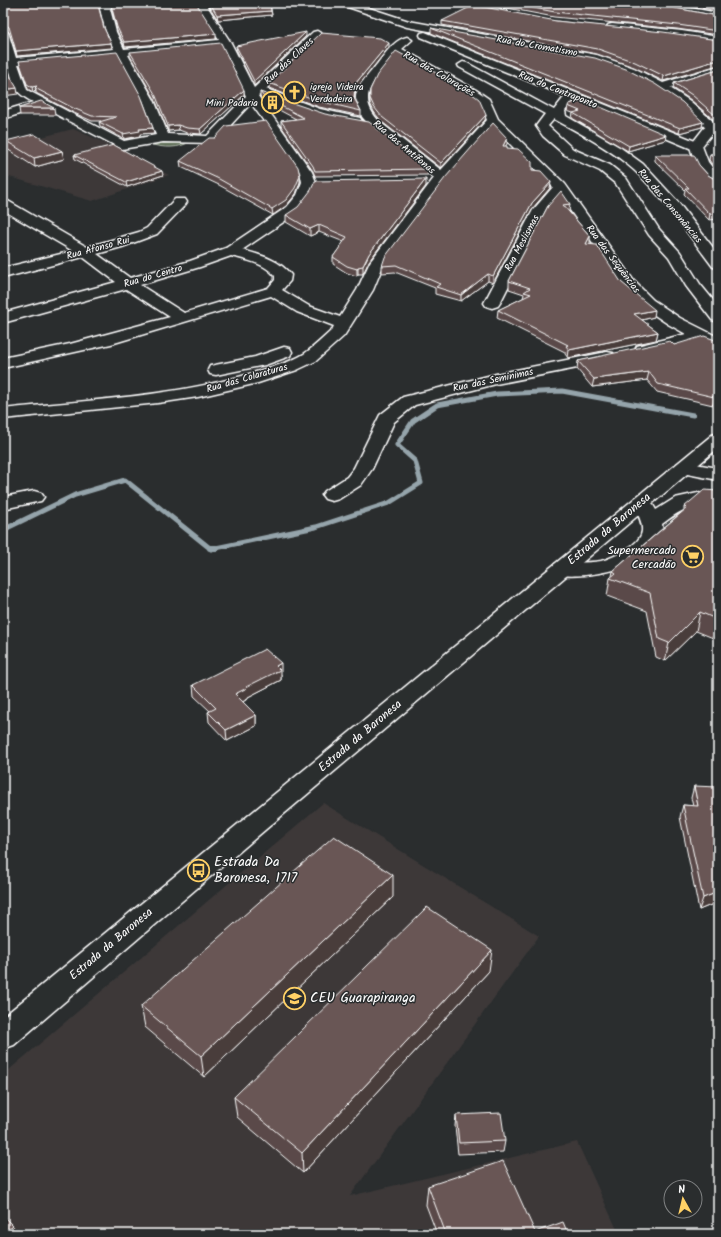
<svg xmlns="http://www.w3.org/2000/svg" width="721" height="1237" font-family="Kalam,sans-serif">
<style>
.built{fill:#3d3939}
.green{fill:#607058;stroke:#b0b8ac}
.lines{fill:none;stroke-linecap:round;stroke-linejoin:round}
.stream-far1{stroke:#95a4ab;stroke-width:5}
.stream{stroke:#95a4ab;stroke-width:6}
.minor-casing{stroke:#fff;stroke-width:3}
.major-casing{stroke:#fff;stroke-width:3}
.minor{fill:#2a2d2e;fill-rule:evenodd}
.major{fill:#2a2d2e;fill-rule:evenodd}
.wall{fill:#5a4a48;stroke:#fff}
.shaded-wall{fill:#4a3c3b;stroke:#fff}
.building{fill:#695654;stroke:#fff}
.labels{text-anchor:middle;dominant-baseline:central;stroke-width:3;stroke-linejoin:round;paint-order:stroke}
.far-street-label{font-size:10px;fill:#fff;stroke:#2a2d2e}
.far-poi-label{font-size:10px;fill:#fff;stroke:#2a2d2e;text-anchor:start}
.street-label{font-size:12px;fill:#fff;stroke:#2a2d2e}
.poi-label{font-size:12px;fill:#fff;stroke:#2a2d2e;text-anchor:end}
.near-poi-label{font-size:14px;fill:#fff;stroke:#2a2d2e;text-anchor:start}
</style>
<rect width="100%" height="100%" fill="#2a2d2e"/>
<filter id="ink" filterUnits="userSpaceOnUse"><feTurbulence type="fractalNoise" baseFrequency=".025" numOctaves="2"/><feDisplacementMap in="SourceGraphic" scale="8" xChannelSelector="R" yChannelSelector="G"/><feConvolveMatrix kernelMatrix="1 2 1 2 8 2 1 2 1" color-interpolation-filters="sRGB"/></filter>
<g filter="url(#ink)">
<path class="built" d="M73,129L122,150L169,175L92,201L3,175V147Z
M323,803L539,936L350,1196L577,1142L619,1234H3V1075Z"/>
<path class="green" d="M183,141L188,143C173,150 158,147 142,142Z"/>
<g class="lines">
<path class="stream-far1" d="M3,530L75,495L125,480L211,549
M211,549L316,527L389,503L421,483L415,461L397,445L413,421L437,405L497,394L562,391L693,415"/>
<path class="stream" d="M210,548H216"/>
<defs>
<path id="minor" d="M104,3H114L110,9L116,32L124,49L219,40L195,3H205L231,43L254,88L313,32L317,31L322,34L266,89L320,109L360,118L362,121L360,124L356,125L312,113L260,95L258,96L312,172L316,182L310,196L297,213L242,250C260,255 279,259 291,275L290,281L282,290L309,306L340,317L357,290L370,262L434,178C422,167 410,156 397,146C382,134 353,119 356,96C357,85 368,76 374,68C383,57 393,40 407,37L412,40L402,49L476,90L489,99L498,119L565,184L634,281L653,300L680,318L718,337V349L699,340L643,355L637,354L635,350L637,346L686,334L668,324L641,306L624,287L560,196L546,212L500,303L498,306L492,308L486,306L484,303L533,210L553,187L493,127L444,183L384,263L373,290L344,336L316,361L297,370L258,383L198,397L158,403L3,419V409C88,400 180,397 262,370C276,366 291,362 304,354C314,347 323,338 332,330L334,326L297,312L271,296L111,344L3,368V358L70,344L170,317L126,289L3,323V313L116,282L83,257L3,278V268L73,251L3,210V200L8,201L87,247L139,232L147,228L175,199H185L187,202L185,205L157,234L122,247L97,254L130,278L190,261L226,248L287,207L297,195L302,182L300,172L251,103L214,143L163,142L122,149L42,107L3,119V111L33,102C12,91 15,86 8,65H3V59H6L3,49V29L8,32L16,58L114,49L106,32L100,9ZM222,46L246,96L207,136L168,134L154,100L128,55ZM396,54L468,94L480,103L487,120L441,170L381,123C352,95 378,78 396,54ZM118,55L143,100L156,135L124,141L27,90L18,64ZM231,256C246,260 265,263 275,276V280L268,288L184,313L140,285L200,267Z
M340,3H354L409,21L597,55L634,68L663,83L718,66V73L670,88L690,101L715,123H718V131L708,130L682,106L655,88L626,73L595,61L407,27L342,5Z
M460,3H477L506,10L508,12L503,15L462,5Z
M643,3H663L718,13V19L648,6Z
M612,24L682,31L718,37V43L682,37L608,29L607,27L608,25Z
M425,32L700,143L702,146L700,149H692L574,100L565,111L566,116L621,148L643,164L677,201L718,254V268L713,267C688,234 664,198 634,170C612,150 580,133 554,119L548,126L573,149L610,165L626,178L659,229L680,252L700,284L718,306V322L712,320L686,286L669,257L649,235L616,184L600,171L565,155L543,136L536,126L545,114L459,67L458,65L463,62L467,63L554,110L565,96L421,37L420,35L421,33Z
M284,347L290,348L292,352L290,356L265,365L216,375L210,374L208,370L210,366L255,357Z
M607,352L613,353L615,357L613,361L496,384L415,405L394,422L372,469L361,485L339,499L332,501L325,499L322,495L325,491L347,477L354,468L380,415L403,397L496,374Z
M684,462L718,468V480L677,472L675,468L677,464Z
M34,491L41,493L44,497L41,501L3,509V497Z
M698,493L718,496V508C692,503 682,509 662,524C669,566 583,581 555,574L552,569L555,564C570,561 586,564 601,561C613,558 641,545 642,531C643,521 636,511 632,502L635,498L642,496L649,498L656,510L675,498Z"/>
<path id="major" d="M718,121V130L710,136L702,146L708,162L718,175V186C703,182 693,160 690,146L704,128Z
M718,433V448L266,829L14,1045L3,1049V1017L712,435Z"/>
</defs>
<use href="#minor" class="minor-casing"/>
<use href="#major" class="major-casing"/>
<use href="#minor" class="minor"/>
<use href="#major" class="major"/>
</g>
<path class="wall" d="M3,3H103L99,9L104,28L111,43L112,48L17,56L9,32L3,28Z
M207,3H270L272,15L218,20Z
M486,3H648L718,16V35L677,29L554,17L486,4Z
M671,3H718V11Z
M111,5L216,39L125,47L117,31L112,9Z
M442,21H556L718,40V65L663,81L634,67L597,54L442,25Z
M431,28L703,122L702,127L679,133L431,33Z
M306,36L254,86L237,51L236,46Z
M389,47L356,89L355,98L361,111V116L319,107L269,88V83Z
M130,52L244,90V95L201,134L187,133L179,130L168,131L155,99L130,56Z
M19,61L154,133L140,134V136L124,139L100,126L99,122L101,121H92L74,113L36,93V91L33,92L28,89L20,65Z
M718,70V120L715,121L691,100L673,88L674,83Z
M370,90L486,115L485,120L441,168L382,122L374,112L370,103Z
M260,92L428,169V175L315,176L313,171L281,126V121L296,119L264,102L260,97Z
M568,106L665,140L628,151L572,118L573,113L567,111Z
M19,108H54L55,115H20Z
M507,138V144L505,146L532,170L550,188L532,209L493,283L488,281L461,301L435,294V288L395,272L382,273V266Z
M6,141L62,151L64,159L35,167L7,149Z
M710,154H718V172L709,160Z
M74,155L163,175L127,187L75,159Z
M655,155L699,165L708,175L718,181L709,220L684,194L685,190L655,161Z
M180,161L300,176V182L296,194L286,206L273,215L219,185L181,167Z
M426,186L369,261L363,274H358L357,276L347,273L333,264V257L344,242L319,232L310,236L286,222V215Z
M570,204L569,212L590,236L589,244L621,282L654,317L642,320L658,332L656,340L568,358L565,354V352L497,318L498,310L523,298L524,294L509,289V281L548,206Z
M718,341V398H717L713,405L657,392L647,380L592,387L577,369L578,361L674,345Z
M718,486V640L696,631L665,661L656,657L647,611L607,596L610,578L612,576L613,571L684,510V507L717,491Z
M281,674V680L248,697V699L242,702L256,715V726L227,741L209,722L208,712L210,711L194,696L193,685Z
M694,786L718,902L699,910L680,817L683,805L693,806L691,798Z
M393,897L204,1077L145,1027L141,1006Z
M489,971L303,1173L237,1117L234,1097Z
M456,1115L505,1141L503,1152L458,1154L455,1126Z
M428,1186L535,1232L568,1234H437L426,1205Z"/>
<path class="shaded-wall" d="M99,3H103L99,9L98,5Z
M271,11L272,15L218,20L217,15Z
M306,32V36L254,86V81Z
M216,34V39L125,47L124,42Z
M111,43L112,48L17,56L16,51Z
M389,43V47L356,89L354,103L355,84Z
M718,60V65L663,81L664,76Z
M37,86L35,88L36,91L33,92L32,87Z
M17,88L18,94L3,96V90Z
M244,90V95L201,134L200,129Z
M486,115L485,120L441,168V163Z
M718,115V120L715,121L716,116Z
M703,122L702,127L679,133L680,128Z
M178,125L179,130L168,131V126Z
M153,128L154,133L140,134V136L124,139L123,134L139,129Z
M666,135L665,140L628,151L629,146Z
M507,138V144L502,152L503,146Z
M62,151L64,159L35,167L34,158Z
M162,171L163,175L127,187L126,182Z
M300,176V182L296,194L286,206L273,215L272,209Z
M426,179V186L369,261L363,274V266L369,254Z
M551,182L550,188L532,209L493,283V276L532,203Z
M718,213V219L709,220L710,214Z
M319,225V232L310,236V229Z
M590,236V243L585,251L586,244Z
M358,267V274L357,276V269Z
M488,274V281L461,301V295Z
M655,310L654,317L633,322L634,314Z
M658,332L656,340L568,358L569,350Z
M649,372L647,380L592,387L594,379Z
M718,391L717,398L713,405L714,397Z
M700,612L696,631L665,661L669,643Z
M281,663V680L248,697V699L236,705L235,694L276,666Z
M256,715V726L227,741L226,730Z
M393,875V897L204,1077L201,1056Z
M718,892V902L699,910L703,898Z
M492,950L489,971L303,1173L302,1153Z
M13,1226L16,1234H4Z"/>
<path class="building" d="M3,3H99L98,5L104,28L111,43L16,51L9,27L3,23Z
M112,3H196L216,34L124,42L117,27L111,5Z
M210,3H270L271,11L217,15Z
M507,3H648L718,16V31L678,25L555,12Z
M697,3H718V7Z
M474,5L556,21L663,32L718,40V60L664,76L635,62L598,49L442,21Z
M431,28L595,58L626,69L655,84L682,102L703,122L680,128Z
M306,32L254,81L236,46Z
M321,33L380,38L389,43L355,84L354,98L361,111L319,101L269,83Z
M221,43L244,90L200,129L187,128L178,125L168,126L155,94L130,52Z
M396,51L467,90L479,99L486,115L441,163L382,117L374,107L370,98V90L377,75Z
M117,52L141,96L153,128L139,129L140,131L123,134L99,122L116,117L92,116L73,108L35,88L37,86L32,87L27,84L19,61Z
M3,61H6L11,78L17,88L3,90Z
M718,70V115L716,116L692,95L674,83Z
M260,92L325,114L369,122L428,169L315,171L313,166L281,121L304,118L264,97Z
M584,100L666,135L629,146L573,113L580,111L568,106L569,104Z
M41,101L54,108H19Z
M266,121L298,167L300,176L295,188L286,200L272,209L219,179L180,161L209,138H215L226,126Z
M493,123L507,138L503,146H507V148L518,149L532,162V170L541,171L551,182L532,203L493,276L488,274L461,295L436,287L440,284L396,265L382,266L385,257L445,178Z
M34,134L62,151L34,158L6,141Z
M114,145L162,171L126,182L74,155Z
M710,154H718V165Z
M655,155H694L699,165L708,175L718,181V213L710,214L685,188H689Z
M426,179L369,254L363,266L358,267L357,269L347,266L333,257L347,237L319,225L310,229L286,215L298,207L311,190L315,181Z
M561,191L570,204L563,205L590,236L586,244L597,245L621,282L655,310L634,314L658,332L569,350L566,346L568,345L498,310L531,294L524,292L530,288L509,281L548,206Z
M704,336L718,341V391L714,397L658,384L649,372L594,379L578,361L670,341L674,345Z
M704,490L718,491V620L700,612L669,643L659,639L650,593L610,578L616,573L613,571L687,508L684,507Z
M265,649L281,663L276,666L280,670L246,687L247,688L235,694L256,715L226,730L208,712L216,708L193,685Z
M694,786L718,787V892L703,898L683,805L698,806Z
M334,836L393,875L201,1056L141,1006Z
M427,907L492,950L302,1153L234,1097Z
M501,1113L505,1141L459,1143L456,1115Z
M503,1161L535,1232L563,1222L568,1234H446L428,1186Z
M3,1216L13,1226L4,1234H3Z"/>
</g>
<defs>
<symbol id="church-ring" viewBox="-11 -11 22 22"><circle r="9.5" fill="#2a2d2e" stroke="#ffd166" stroke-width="1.5"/><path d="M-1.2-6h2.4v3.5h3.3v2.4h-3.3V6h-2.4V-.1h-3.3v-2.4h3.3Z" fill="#ffd166"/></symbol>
<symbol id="building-ring" viewBox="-11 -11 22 22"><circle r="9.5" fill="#2a2d2e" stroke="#ffd166" stroke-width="1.5"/><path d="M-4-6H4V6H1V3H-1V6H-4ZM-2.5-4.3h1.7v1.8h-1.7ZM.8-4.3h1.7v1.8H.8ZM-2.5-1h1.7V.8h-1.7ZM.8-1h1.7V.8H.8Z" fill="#ffd166"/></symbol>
<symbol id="supermarket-ring" viewBox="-11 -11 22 22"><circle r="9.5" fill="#2a2d2e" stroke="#ffd166" stroke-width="1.5"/><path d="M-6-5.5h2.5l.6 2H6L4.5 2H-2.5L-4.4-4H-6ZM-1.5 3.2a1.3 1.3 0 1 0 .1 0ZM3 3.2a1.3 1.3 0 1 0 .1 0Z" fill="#ffd166"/></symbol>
<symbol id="bus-ring" viewBox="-11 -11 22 22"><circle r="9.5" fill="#2a2d2e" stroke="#ffd166" stroke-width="1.5"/><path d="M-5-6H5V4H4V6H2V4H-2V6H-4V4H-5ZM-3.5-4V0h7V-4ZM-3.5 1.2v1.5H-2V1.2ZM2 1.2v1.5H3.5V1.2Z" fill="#ffd166"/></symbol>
<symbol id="school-ring" viewBox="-11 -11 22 22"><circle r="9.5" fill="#2a2d2e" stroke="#ffd166" stroke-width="1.5"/><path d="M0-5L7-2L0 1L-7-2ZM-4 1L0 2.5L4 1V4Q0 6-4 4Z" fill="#ffd166"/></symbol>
</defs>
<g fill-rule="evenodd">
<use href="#church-ring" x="282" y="80" width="25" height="25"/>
<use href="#building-ring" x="260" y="90" width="25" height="25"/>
<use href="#supermarket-ring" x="680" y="544" width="25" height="25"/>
<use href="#bus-ring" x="186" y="858" width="25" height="25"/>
<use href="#school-ring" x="282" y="986" width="25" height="25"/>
</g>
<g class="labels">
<g class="far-street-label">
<text transform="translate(537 46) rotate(10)">Rua do Cromatismo</text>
<text transform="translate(289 61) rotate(-43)">Rua das Claves</text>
<text transform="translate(439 74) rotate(30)">Rua das Colorações</text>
<text transform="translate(558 90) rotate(22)">Rua do Contraponto</text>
<text transform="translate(404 147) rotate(40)">Rua das Antífonas</text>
<text transform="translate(670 206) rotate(50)">Rua das Consonâncias</text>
<text transform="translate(522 243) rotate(-62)">Rua Meslismas</text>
<text transform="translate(98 248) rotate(-15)">Rua Afonso Rui</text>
<text transform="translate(613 259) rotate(53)">Rua das Sequências</text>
<text transform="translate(153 276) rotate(-16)">Rua do Centro</text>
<text transform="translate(247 378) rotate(-16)">Rua das Colaraturas</text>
<text transform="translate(493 380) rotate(-12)">Rua das Seminimas</text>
</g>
<g class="far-poi-label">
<text x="310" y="87">igreja Videira<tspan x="310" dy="12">Verdadeira</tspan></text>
<text x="258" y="103" text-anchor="end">Mini Padaria</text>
</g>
<g class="street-label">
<text transform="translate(609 529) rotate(-40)">Estrada da Baronesa</text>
<text transform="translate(360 736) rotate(-40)">Estrada da Baronesa</text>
<text transform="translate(111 944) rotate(-40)">Estrada da Baronesa</text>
</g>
<g class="poi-label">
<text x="676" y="550">Supermercado<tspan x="676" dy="14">Cercadão</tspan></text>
</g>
<g class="near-poi-label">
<text x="214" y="862">Estrada Da<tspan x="214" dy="16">Baronesa, 1717</tspan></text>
<text x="310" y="998">CEU Guarapiranga</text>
</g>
</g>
<rect width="721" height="1237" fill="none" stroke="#2a2d2e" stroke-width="16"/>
<rect x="8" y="8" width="705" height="1221" fill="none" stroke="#fff" stroke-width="1.5" filter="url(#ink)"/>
<g transform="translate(683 1199) rotate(352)"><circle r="19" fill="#2a2d2e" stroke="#7f8182"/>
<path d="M0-3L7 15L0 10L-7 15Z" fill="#ffd166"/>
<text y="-6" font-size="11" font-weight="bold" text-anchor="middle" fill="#ffffff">N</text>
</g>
</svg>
